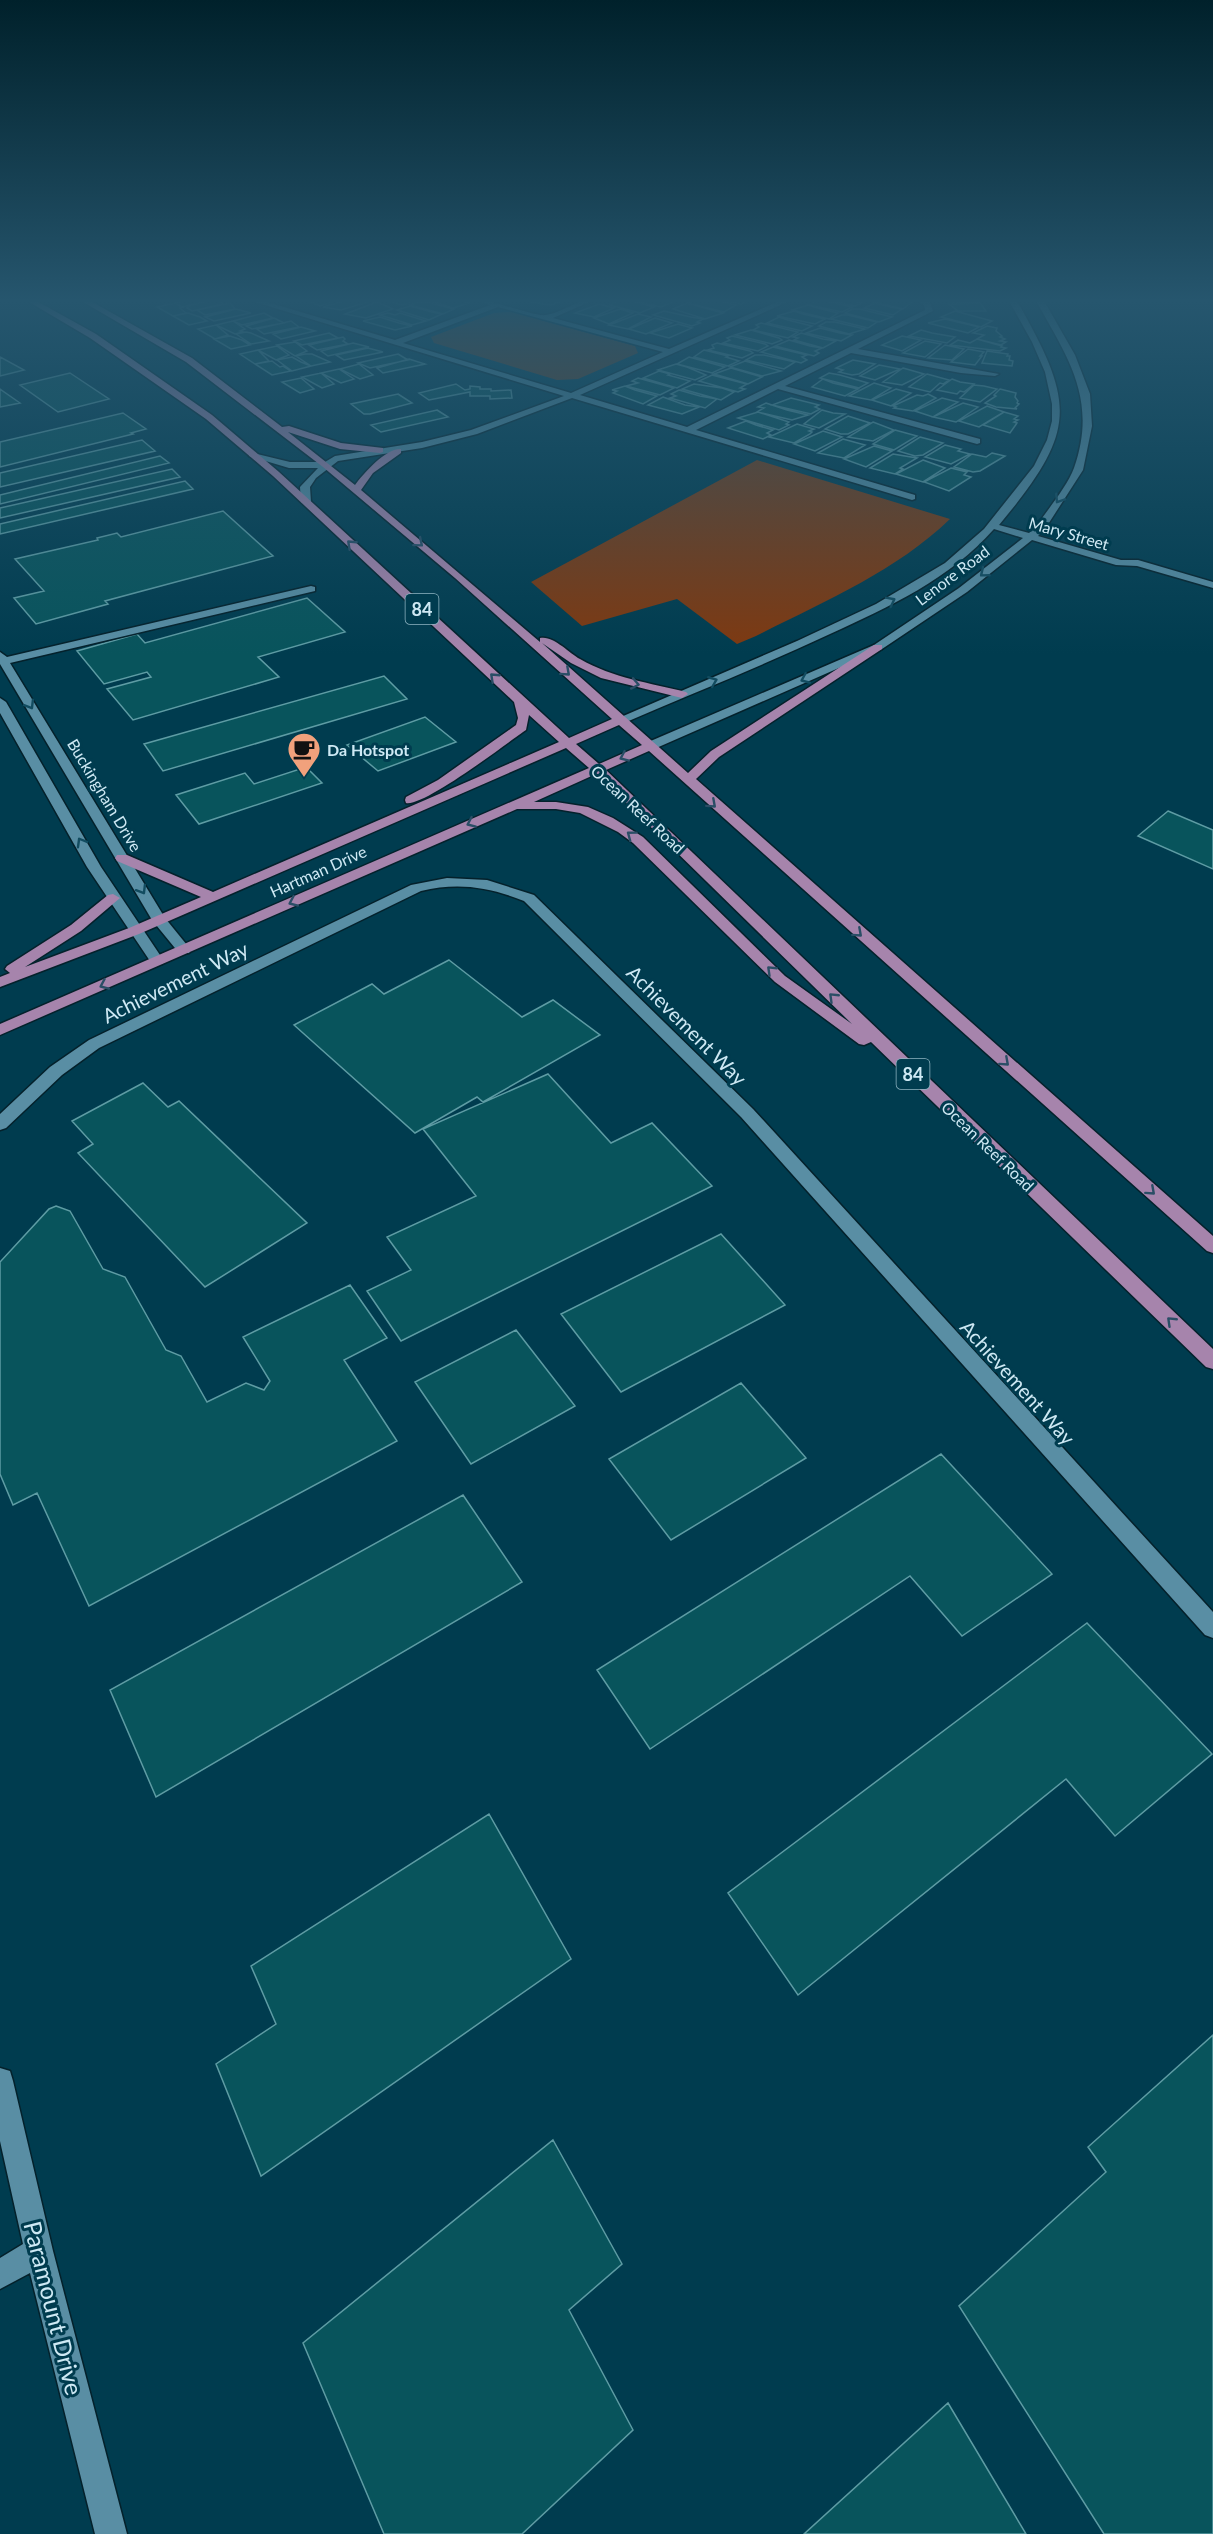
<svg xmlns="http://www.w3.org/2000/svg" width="1213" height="2534" font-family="Lato,sans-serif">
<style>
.green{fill:#7f3910}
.building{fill:#08545c;stroke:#5e9ca4;stroke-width:1.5}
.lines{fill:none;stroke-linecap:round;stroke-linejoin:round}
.minor-casing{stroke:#04212b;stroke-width:3}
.major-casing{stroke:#04212b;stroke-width:3}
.minor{fill:#598ea4;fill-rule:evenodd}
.major{fill:#a684ac;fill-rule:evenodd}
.oneway{stroke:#124c60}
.oneway2{stroke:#2a4e66}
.labels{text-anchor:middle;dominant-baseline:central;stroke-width:6;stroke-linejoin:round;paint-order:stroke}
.far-street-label{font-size:16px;fill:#cee9f4;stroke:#003c4f}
.far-poi-label{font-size:16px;font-weight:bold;fill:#cee9f4;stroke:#003c4f;text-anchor:start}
.shield{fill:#003c4f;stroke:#90b5c2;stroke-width:1.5}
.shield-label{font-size:18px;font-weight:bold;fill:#cee9f4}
.street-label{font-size:20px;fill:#cee9f4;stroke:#003c4f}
.near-street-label{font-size:24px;fill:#cee9f4;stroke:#003c4f}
</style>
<rect width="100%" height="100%" fill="#003c4f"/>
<path class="green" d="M511,312L635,346L638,353L578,379L557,380L434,343L431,337L494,313Z
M757,460L950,519C895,572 823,602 756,636L737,644L677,599L582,626L531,582Z"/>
<path class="building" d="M190,299H211L213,300L182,307L175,303Z
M216,299L223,304L192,311L187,308L191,305Z
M310,299H340L320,306L306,300Z
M350,299L371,301L341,310L323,307Z
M387,299H420L402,305L384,300Z
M425,299H456L469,303L453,308Z
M567,299L551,305L530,302L542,299Z
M620,299H625L654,307L640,313L610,305Z
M627,299H666L675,301L661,307Z
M697,299L715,300L736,305L724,312L688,303Z
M717,299H751L741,304Z
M818,299L852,307L842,312L809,305Z
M824,299H857L862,300L857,302L862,303L855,306Z
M881,299H898L912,302L903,309L875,302Z
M950,299H979L980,302H951Z
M377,302L393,309L366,318L345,314Z
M418,302H427L454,309L443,314L410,305Z
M175,303L183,307L180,308L186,313L173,316L157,307Z
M230,303L235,309L205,315L197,310Z
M687,303L723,313L705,319L673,309Z
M875,303L891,307L902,309L893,315L864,308Z
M980,303L986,311H958L949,304Z
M599,304L614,308L594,317L575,313Z
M808,305L818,308L838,313L829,319L792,310Z
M410,306L432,312L442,314L429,320L397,310Z
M236,309L251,313L214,321L205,317Z
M620,309L633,313L609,324L594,318Z
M852,309H860L892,317L879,322L845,313Z
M664,311L691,317L703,319L697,322L700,323L692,326L653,315Z
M794,311L803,314L825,319L815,324L777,316Z
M955,311L966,314L992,321L981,327L941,317Z
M188,313L200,317L207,321L189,325L173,316Z
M264,313L273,318L242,325L233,321Z
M388,313L395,315L400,313L426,321L412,325L380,315Z
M638,314L651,317L628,329L609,325Z
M842,315H848L877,322L868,328L831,319Z
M380,317L399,323L412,326L395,330L363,321Z
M779,317L788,320L812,326L802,331L767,323Z
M274,318L284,323L252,329L246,326Z
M655,318L672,323L646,334L629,329Z
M945,319L979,327L968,333L928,323Z
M233,321L245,329L240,331L243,332L235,334L216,325Z
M291,321L299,327L264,334L257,329Z
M826,322H835L865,329L849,334L819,326Z
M761,323L798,332L788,338L753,330L759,327L756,325Z
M678,324L692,328L669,338L650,333Z
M216,325L228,335L215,339L198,329Z
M987,326L997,328L996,331L1002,336L1000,337L1005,339L1000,341L1006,342L1001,345L977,339L984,335L973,333Z
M301,327L315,331L281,339L273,334Z
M820,328L840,333L852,335L841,341L806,333Z
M751,330L779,338L782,340L772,344L735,335Z
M921,330L932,333L955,337L947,343L909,336Z
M246,332L251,333L269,341L251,344L236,334Z
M329,333L338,338L302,345L294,341Z
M801,333L823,339L836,341L823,348L794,340L798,338L793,337Z
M230,336L242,340L250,345L231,349L214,339Z
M732,336L765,344L768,346L758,351L723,343L730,340L727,338Z
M902,336L921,340L902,351L882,345Z
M343,337L345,339L343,341L348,344L317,350L309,345Z
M977,339L1002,346L1001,347L1006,348L1000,351L950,345L958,340L970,343Z
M789,340L810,346L822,348L815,351L819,353L814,356L775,346Z
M925,341L941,344L925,357L903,353Z
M295,342L307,351L295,356L277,345Z
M353,343L369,347L328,356L321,351Z
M717,343L750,351L753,353L742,358L708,350L714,348L712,345Z
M945,345L964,349L952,360L928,358Z
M277,346L289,355L276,360L258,350Z
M773,347L807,355L802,357L807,360L801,363L761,352Z
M368,348L383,352L344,360L336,355Z
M968,349L984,352L980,356H982L975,365L951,362Z
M258,350L269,361L255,364L240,354Z
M704,350L728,356L726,357L739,361L728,366L694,357Z
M987,351L1008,354L1007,356H1010L1009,360L1013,361L1012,366L982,363Z
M305,354H312L330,362L311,366L296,356Z
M398,354L408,360L370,368L358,363Z
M755,355H764L795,362L784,369L746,360Z
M0,357L24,370L0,376Z
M292,357L301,362L311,366L292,371L277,360Z
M689,357L725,367L712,373L677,364Z
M409,359L425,364L383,373L377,368Z
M272,361L280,367L283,366L291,371L272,375L255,364Z
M745,361L781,371L762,376L730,367Z
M851,361L853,360L875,364L859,374L852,375L839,372L843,370L836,368Z
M359,364L373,375L360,379L340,369Z
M676,364L687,367L706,375L695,380L658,370Z
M879,365L900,369L875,380L860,376Z
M731,368L762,377L748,384L714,374Z
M903,368L924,374L902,385L883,382Z
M339,369L354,379L341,383L321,373Z
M659,371L670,374L668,375L690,381L677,388L643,378Z
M70,373L109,399L58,412L20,385Z
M321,373L334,384L322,388L302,377Z
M829,373L840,375L868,383L859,388L820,378Z
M927,374L949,380L943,384L940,383L930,392L909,387Z
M712,375L735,381L747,384L740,388L745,389L738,392L699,381Z
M301,378L314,389L300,393L282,382Z
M638,378L674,388L660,395L626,386L638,383L632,381Z
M823,379L833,383L858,389L845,396L812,387Z
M952,379L960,382L974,384L964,392L960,391L957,394L937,390Z
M874,383L891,388L871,400L849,396Z
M456,384L465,390L470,389V386L480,387V389H491V391L511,390L512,398L490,399V396H470V392L429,400L419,393Z
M694,384L722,388L734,392L721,400L682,389Z
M974,385L984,386L997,389L980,402L960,398Z
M625,386L635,390L657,396L643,404L613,393L617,391L612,390Z
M0,389L20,403L0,407Z
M896,389L911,393L891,406L872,400Z
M1000,389L1016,393L1015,397L1018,401L1017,403L1019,404L1015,408L1017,409L996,407L985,403L996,396L994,395Z
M679,390L700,396L717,399L705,408L670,398L676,396L671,394Z
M398,394L412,403L370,414H364L351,404Z
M928,394L936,398L913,411L894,408L896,407L893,406L917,395L923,396Z
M663,397L685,405L699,407L682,414L648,405Z
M791,398L819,405L815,407L820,409L811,414L772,405Z
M942,398L958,402L933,417L915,411Z
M766,403L787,410L808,415L792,420L757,412L764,408L758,407Z
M963,403L978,407L956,422L933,417Z
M987,406L1004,412L979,427L959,421Z
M437,410L448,417L381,432L371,425Z
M822,410L833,413L845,414L819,428L804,424Z
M758,412L789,422L786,424L789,425L779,430L738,418Z
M1004,412L1018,416L1014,419L1018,420L1014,422L1017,423L1010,433L983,425Z
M123,413L146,429L131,433L133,434L0,467V442Z
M848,416L870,423L848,434H841L825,429Z
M746,421L756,425L773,430L767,433L771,435L763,439L728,428Z
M873,422L894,430L873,441L848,437Z
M797,424L814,429L809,431L812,432L810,434L794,443L769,437Z
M895,430L917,436L894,450L873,444Z
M823,431L842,437L815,451L794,444Z
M920,437L943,443L923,455L915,456L898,451Z
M843,439L865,445L844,458L818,453Z
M142,440L155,451L0,487V473Z
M945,445L961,449L958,451L970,454L951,464L925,457Z
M874,446L892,451L866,467L844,459Z
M992,453L1005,456L980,471L973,472L954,467L972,454L986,457Z
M893,454L917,458L900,468L903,469L895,474L870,468Z
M160,456L169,463L0,504V495Z
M923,460L945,468L923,482L896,474Z
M951,468L967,472L964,475L971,477L949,491L924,482Z
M172,469L180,477L0,518V508Z
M185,481L193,489L0,534V524Z
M223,511L273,556L105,601L108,604L36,624L14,598L44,591L15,559L98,540L97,538L117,533L121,537Z
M307,598L345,632L258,657L279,677L133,720L107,689L151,677L147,672L104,684L77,651L137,634L145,643Z
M384,676L407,699L163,771L144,744Z
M425,717L456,742L378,771L347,745Z
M306,767L322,783L199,824L176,795L245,773L254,784Z
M1168,811L1213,830V869L1138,836Z
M449,960L522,1017L553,1000L600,1035L483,1102L477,1097L415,1133L294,1025L372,984L384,994Z
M548,1074L611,1143L652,1123L712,1186L401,1341L367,1291L411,1270L387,1237L476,1196L423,1129Z
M143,1083L168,1107L179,1101L307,1223L205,1287L78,1153L93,1144L72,1121Z
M56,1206L70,1211L103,1269L125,1277L166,1350L181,1356L207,1402L246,1383L264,1390L270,1381L243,1337L350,1285L387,1338L344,1360L397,1441L89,1606L37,1493L13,1505L0,1474V1262L49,1209Z
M721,1234L785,1305L621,1392L561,1314Z
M516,1330L575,1406L471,1464L415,1382Z
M741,1383L806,1458L671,1540L609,1459Z
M941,1454L1052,1574L962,1636L910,1576L650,1749L597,1670Z
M463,1495L522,1582L156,1797L110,1690Z
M1087,1623L1212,1754L1115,1836L1066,1779L798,1995L728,1893Z
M489,1814L571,1959L261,2176L216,2064L276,2024L251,1966Z
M1213,2035V2534H1104L959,2306L1106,2172L1088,2147Z
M553,2140L622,2264L569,2310L633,2430L522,2534H384L303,2343Z
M948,2403L1026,2534H804Z"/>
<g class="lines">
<defs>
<path id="minor" d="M245,299H257L395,340L490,305L472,299C493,299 533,317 546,315C564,312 577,299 596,299L553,318L669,349L784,299H794L580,395L687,427L925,310L924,305L913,299H923L930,302L933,311L858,349L999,374L995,376L961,373L851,353L785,386L980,439V443L977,444L778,389L696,430L915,495V499L912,500L572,398L477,434L422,448L338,461L316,478L310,487L311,502L306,505L301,502L300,487L318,468H289L249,456V452L290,462H325L335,456L422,442L471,430L564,396ZM498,307L663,352L571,393L403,343Z
M1008,299H1016C1076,405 1078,430 999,525L1029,533L1036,527C1047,510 1067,487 1074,468C1098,399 1068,358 1035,299H1043L1075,355L1090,394L1092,426L1083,470L1045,529L1038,536L1121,560H1138L1213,582V588L1137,566L1116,565L1032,540L967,592L882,649L654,749H646V743L874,645L959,588L1023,538L994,529C950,579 889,607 830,634C762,666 693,693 624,723L620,724L614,720L797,641L876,604L945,563L984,529L1034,466L1047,440L1052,421V404L1045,372L1032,342Z
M311,586L315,587V591L10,663L165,918L191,950L189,953H179L152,920L0,664V652L7,657Z
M0,698L6,702L101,867L164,961L162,964H152L87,867L0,713Z
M447,878L487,880L534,895L753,1109L1213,1612V1638L1205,1635L741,1117L524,901C489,887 458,882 421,891L99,1048L62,1075L6,1128L0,1130V1114L50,1067L89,1040L411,885Z
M0,2068L10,2071L13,2081L53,2251L127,2534H95L30,2273L0,2289V2258L23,2244L0,2141Z"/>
<path id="major" d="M24,299H33L96,334L212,415L279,472L569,738L612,719L455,578L323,467L186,362L78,299H87L192,358L282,427L289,426L341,443L383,448V452L380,453L340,449L288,432L355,485C364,473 386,448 401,449V453L373,473L361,490L540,642V638C553,635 569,653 580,659C613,678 650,683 686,692L688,694L682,698L601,678L571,663L542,643L688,773L711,751L874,645H882V649L719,757L696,779L1213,1236V1253L1207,1251L649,751L606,770L1213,1349V1369L1206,1367L871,1042L864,1045L859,1044L775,982L633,843L618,832L580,813L556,809H517L0,1035V1024L589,768L566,748L139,934L0,987V977L10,973L5,969L7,966L71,925L108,895L113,894L120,898L81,931L25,967L129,928L201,897L117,861L115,858L117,855H127L213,892L559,742L529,715L526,730C507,743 424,807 406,803L405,800L406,797L438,780L516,725L518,718L514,702L273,476L206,419L90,338ZM619,725L642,745L599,764L576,744ZM596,774L615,792L852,1024L785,976L643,837L613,818L588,807L556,802H534Z"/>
</defs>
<use href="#minor" class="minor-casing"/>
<use href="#major" class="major-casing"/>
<use href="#minor" class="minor"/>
<use href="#major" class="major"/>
</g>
<defs><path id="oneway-chevron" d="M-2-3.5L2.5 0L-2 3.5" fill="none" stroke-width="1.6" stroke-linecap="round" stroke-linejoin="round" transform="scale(1.5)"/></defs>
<g class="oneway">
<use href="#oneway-chevron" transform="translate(1059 499) rotate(123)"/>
<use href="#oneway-chevron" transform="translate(984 573) rotate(141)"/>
<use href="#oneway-chevron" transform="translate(891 601) rotate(-27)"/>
<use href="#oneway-chevron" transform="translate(805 679) rotate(157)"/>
<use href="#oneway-chevron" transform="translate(713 681) rotate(-22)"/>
<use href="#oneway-chevron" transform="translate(30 705) rotate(59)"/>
<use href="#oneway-chevron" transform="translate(81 842) rotate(-120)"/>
<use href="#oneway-chevron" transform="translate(142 890) rotate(59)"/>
</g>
<g class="oneway2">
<use href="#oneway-chevron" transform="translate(419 543) rotate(40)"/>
<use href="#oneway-chevron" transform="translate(351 544) rotate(-137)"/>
<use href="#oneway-chevron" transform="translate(566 672) rotate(42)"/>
<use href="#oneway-chevron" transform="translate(494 677) rotate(-137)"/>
<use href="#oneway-chevron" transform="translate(635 684) rotate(11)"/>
<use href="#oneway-chevron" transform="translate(624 757) rotate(156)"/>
<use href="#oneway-chevron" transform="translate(712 804) rotate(42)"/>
<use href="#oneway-chevron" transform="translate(471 823) rotate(156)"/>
<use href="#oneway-chevron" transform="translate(631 835) rotate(-143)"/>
<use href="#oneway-chevron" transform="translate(293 902) rotate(156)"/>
<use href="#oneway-chevron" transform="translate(858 933) rotate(42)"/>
<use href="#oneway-chevron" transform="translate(771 970) rotate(-136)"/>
<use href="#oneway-chevron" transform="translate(104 985) rotate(156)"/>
<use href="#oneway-chevron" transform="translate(833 997) rotate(-136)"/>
<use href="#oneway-chevron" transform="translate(1005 1062) rotate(42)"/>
<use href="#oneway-chevron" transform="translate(1151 1191) rotate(42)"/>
<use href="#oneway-chevron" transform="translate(1171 1321) rotate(-136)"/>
</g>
<linearGradient id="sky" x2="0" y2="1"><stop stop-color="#00212b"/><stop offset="0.46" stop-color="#26566e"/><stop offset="1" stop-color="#26566e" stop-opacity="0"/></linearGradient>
<rect width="1213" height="654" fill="url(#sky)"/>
<defs>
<symbol id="cafe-pin" viewBox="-11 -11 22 30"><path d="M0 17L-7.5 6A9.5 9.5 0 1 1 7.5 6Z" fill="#f1a17c" stroke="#003c4f"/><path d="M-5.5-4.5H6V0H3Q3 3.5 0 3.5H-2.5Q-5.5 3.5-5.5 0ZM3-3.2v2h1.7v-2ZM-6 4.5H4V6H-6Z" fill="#111"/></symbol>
</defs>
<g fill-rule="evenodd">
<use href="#cafe-pin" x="285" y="730" width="38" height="52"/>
</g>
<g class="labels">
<g class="far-street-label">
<text transform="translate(1069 533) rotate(16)">Mary Street</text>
<text transform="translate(952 575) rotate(-37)">Lenore Road</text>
<text transform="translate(105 795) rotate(59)">Buckingham Drive</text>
<text transform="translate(638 809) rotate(43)">Ocean Reef Road</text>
<text transform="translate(318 871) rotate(-24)">Hartman Drive</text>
<text transform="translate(988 1146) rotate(44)">Ocean Reef Road</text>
</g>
<g class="far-poi-label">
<text x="327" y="749">Da Hotspot</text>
</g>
<g class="shield">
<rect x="405.5" y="594" width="33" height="30" rx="4.5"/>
<rect x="896.5" y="1059" width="33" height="30" rx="4.5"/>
</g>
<g class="shield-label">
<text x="422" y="609">84</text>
<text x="913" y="1074">84</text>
</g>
<g class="street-label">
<text transform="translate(175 982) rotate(-26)">Achievement Way</text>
<text transform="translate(687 1025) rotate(45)">Achievement Way</text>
<text transform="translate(1018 1382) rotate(48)">Achievement Way</text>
</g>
<g class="near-street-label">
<text transform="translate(54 2308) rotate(76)">Paramount Drive</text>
</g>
</g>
</svg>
